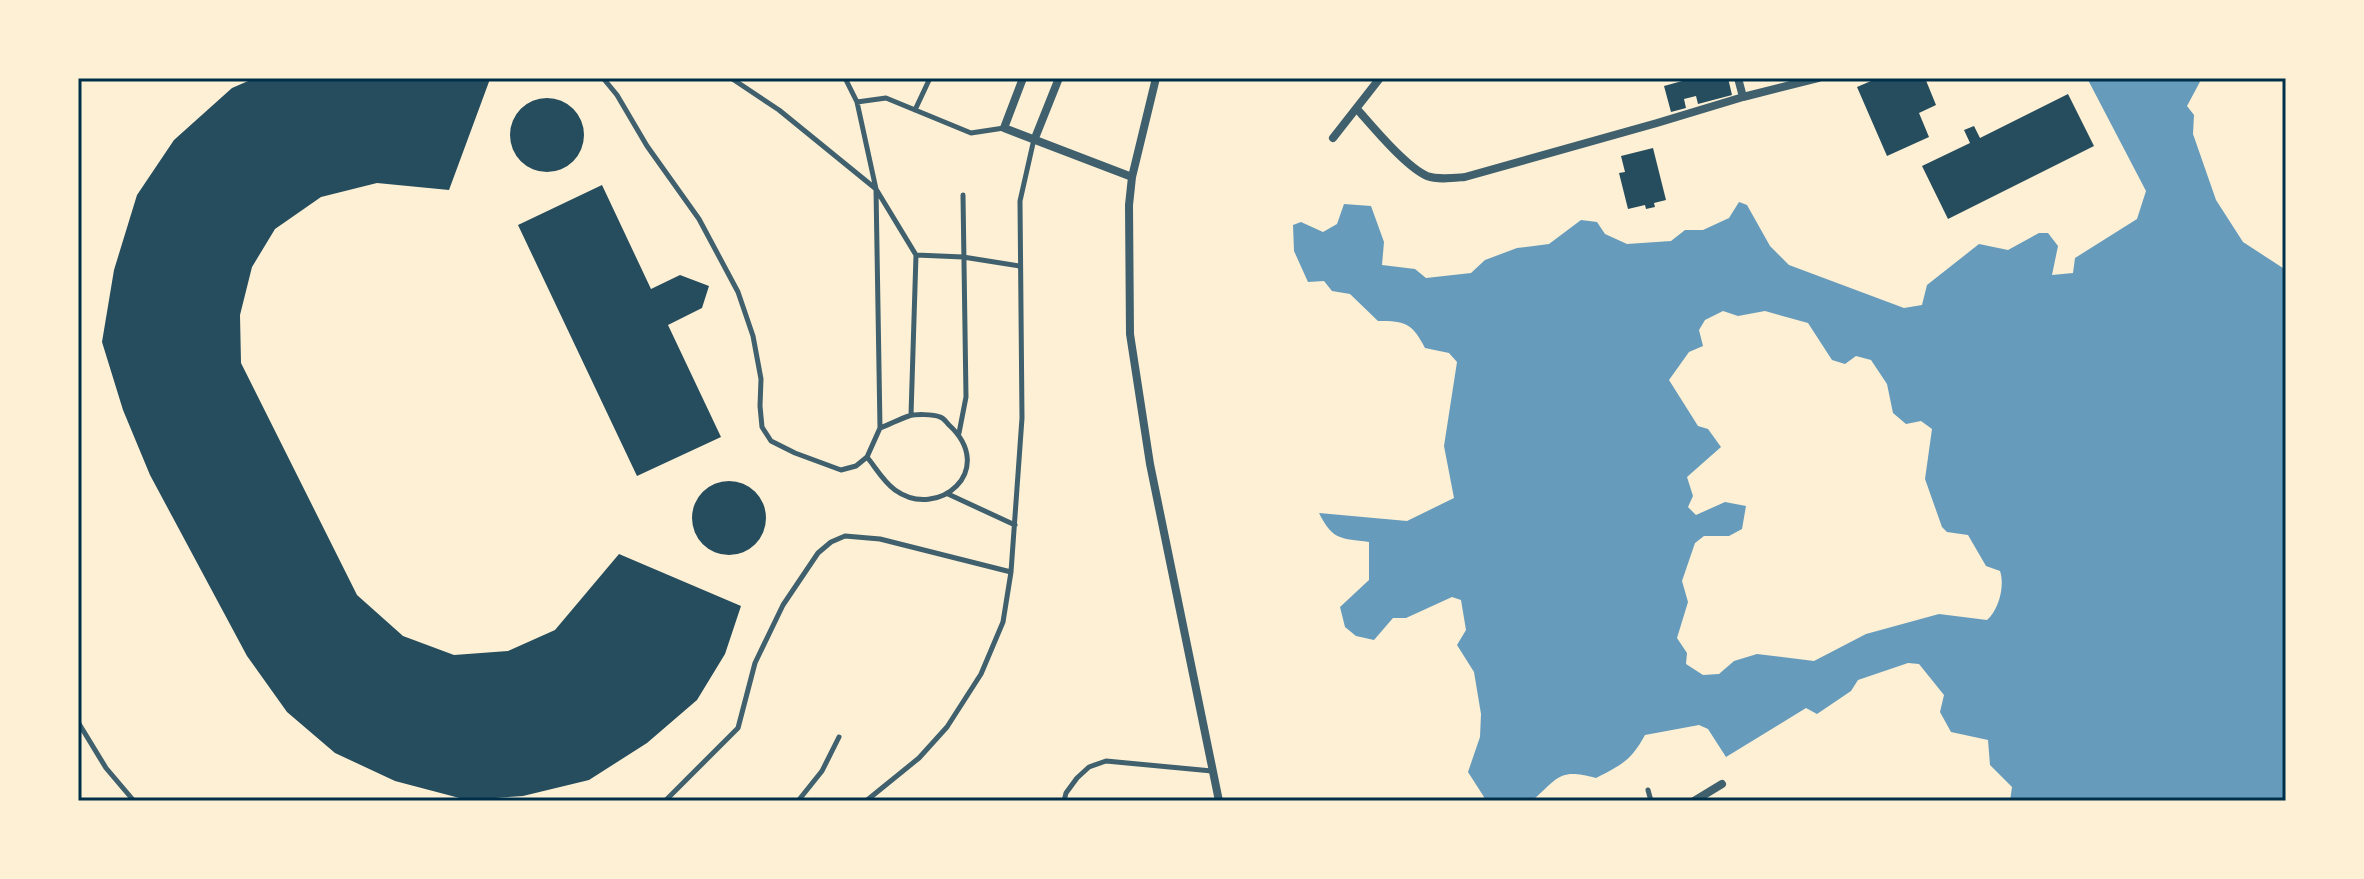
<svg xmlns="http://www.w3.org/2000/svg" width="2364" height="879" font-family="'Titillium Web',sans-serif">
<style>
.water{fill:#669bbc;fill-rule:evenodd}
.building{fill:#264d5e}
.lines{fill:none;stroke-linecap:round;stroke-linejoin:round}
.path{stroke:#003049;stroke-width:3}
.service{stroke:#3f606c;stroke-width:5}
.minor{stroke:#3f606c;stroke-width:8}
.neatline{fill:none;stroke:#003049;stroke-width:3}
</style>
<rect width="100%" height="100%" fill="#fdf0d5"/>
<path class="water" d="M2087,78H2202L2187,106L2194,115L2193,134L2216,200L2243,242L2286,270V801H2010L2012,787L1990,765L1988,740L1951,732L1940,712L1944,695L1919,664L1908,663L1858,680L1851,691L1817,714L1806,708L1726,757L1708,729L1699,725L1645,735C1631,761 1621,765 1596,778C1559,768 1559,777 1532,801H1483L1484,797L1468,772L1480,737L1481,714L1474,672L1457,645L1466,630L1461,600L1452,597L1406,618H1393L1374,640L1356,636L1345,627L1340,607L1369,580V542C1341,538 1333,541 1319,513L1407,521L1454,498L1444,446L1457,362L1449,353L1425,348C1412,323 1406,321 1378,321L1350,294L1332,291L1324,281L1308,282L1294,251L1293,225L1301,222L1323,232L1337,224L1344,204L1371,206L1384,242L1382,265L1415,269L1426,278L1471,273L1485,260L1517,248L1549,244L1581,220L1597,222L1605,234L1627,244L1671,241L1685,230H1703L1729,218L1739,202L1747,205L1770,246L1789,265L1904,308L1922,305L1927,285L1979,244L2008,250L2039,233H2048L2058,246L2052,275L2073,273L2075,258L2137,219L2146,191ZM1723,311L1738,316L1765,311L1808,323L1832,360L1845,364L1856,356L1871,360L1887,384L1893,413L1906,424L1921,421L1932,429L1925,479L1942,527L1947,532L1968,535L1986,566L2000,571C2005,586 1999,609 1987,620L1939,614L1866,634L1814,661L1757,654L1734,661L1719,674L1703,675L1686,664L1687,653L1677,638L1688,602L1682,581L1695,543L1704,536H1729L1742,529L1746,506L1725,502L1696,515L1688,507L1693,496L1687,477L1721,447L1708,429L1698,426L1669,380L1689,352L1703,346L1699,330L1705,320Z"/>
<path class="building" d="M255,78L490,79L449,190L377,183L321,197L275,229L252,267L240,315L241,363L357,595L403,636L454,655L508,651L555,630L619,554L741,606L725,654L697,700L647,743L589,780L523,796L467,800L395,781L335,753L287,712L247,656L150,475L123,410L102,342L114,270L137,195L174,140L232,88Z
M1693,78H1728L1732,95L1698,104L1696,96L1684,99L1686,108L1671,112L1664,86Z
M1878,78H1925L1936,105L1919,113L1929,137L1887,156L1857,87Z
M2068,94L2094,146L1948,219L1922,166L1970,143L1964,130L1974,126L1980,138Z
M510 135a37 37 0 1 1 74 0a37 37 0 1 1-74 0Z
M1653,148L1666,200L1654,203L1655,207L1646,209L1645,205L1628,209L1619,173L1625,172L1621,156Z
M602,185L651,289L680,275L709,286L702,308L668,325L721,437L637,476L518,225Z
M692 518a37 37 0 1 1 74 0a37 37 0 1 1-74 0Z"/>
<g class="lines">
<path class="path" d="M490,79V78"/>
<path class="service" d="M603,78L617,95L647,146L699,219L738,292L753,336L761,379L760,406L762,427L771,441L795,453L841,470L856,466L867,457L880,428L876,189L857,102L845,78
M731,78L779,110L876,189L916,255L911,415
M857,102L886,98L971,133L1004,128
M915,110L930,78
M916,255L963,257L1019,266
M959,433L966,397L963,195
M867,457C876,468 883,481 895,490C938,521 998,470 949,425C946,422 944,418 940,417C933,414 915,414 909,416C899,419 889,425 880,428
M948,494L1015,525
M78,722L106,768L134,801
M1648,790L1651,801
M665,801L738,728L755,663L783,605L818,553L831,542L845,536L880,539L1011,572
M798,801L822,771L839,737
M866,801L919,758L947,727L981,674L1003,622L1011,572L1022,418L1020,201L1034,139
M1064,801L1066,793L1077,778L1089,767L1106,761L1212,771"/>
<path class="minor" d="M1023,78L1004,128L1132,177
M1156,78L1132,177L1129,205L1130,334L1150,464L1219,801
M1738,78L1743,97
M1357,109C1373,127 1406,167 1427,176C1438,180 1453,178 1465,177L1657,123L1743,97L1818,78
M1035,138L1059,78
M1333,138L1380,78
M1694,801L1722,784"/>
</g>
<rect width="2364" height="879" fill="none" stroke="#fdf0d5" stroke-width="160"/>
<rect x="80" y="80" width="2204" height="719" class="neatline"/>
</svg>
